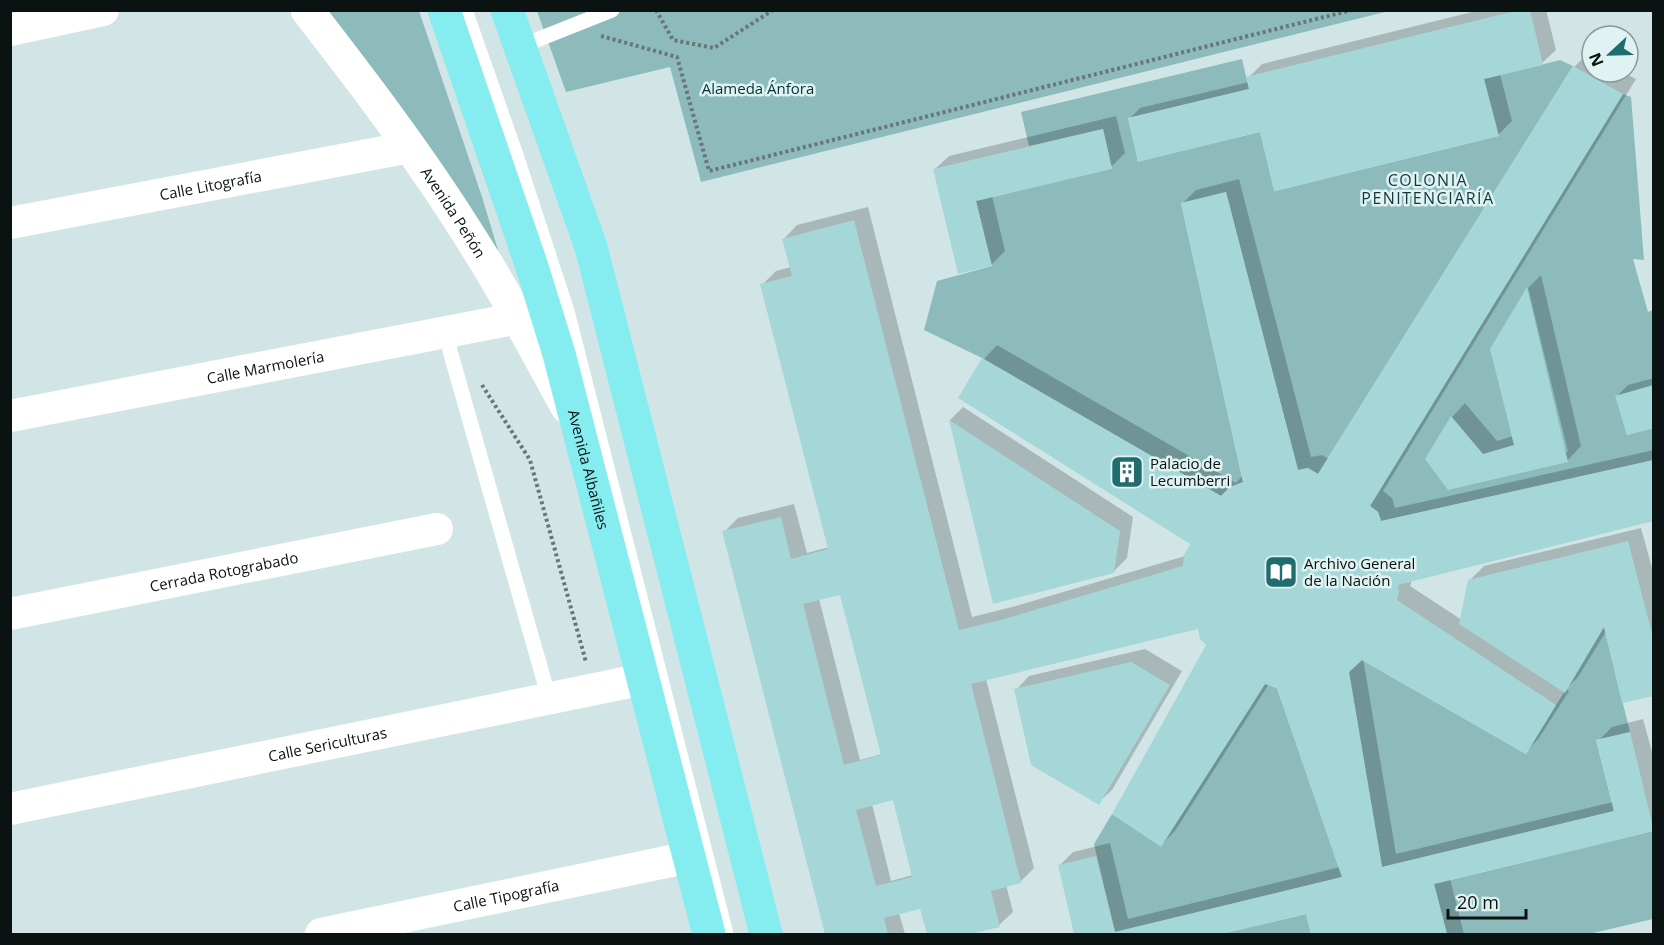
<svg xmlns="http://www.w3.org/2000/svg" width="1664" height="945" font-family="'Open Sans',sans-serif">
<style>
.green{fill:#8dbabb}
.shadow{fill:#0003;fill-rule:evenodd}
.building{fill:#a6d7d8;fill-rule:evenodd}
.lines{fill:none;stroke-linecap:round;stroke-linejoin:round}
.path{stroke:#697676;stroke-width:4;stroke-dasharray:3 3;stroke-linecap:butt}
.service{stroke:#fff;stroke-width:15}
.minor{stroke:#fff;stroke-width:32}
.tertiary{stroke:#fff;stroke-width:33}
.primary{stroke:#85ecef;stroke-width:33}
.labels{text-anchor:middle;dominant-baseline:central;stroke-width:5;stroke-linejoin:round;paint-order:stroke}
.park-label{font-size:15px;fill:#023334;stroke:#dff3f3}
.street-label{font-size:15px;fill:#0b1212;stroke:#dff3f3}
.poi-label{font-size:15px;fill:#0b1212;stroke:#dff3f3;text-anchor:start}
.neighbourhood-label{font-size:16px;letter-spacing:1.5px;fill:#143738;stroke:#dff3f3}
</style>
<rect width="100%" height="100%" fill="#d2e5e6"/>
<path class="green" d="M313,11H419L482,197L501,260Z
M537,11H1389L701,182L670,67L566,92Z
M1242,59L1249,89L1128,118L1138,161L1260,132L1275,191L1498,136L1484,79L1560,60L1573,66L1318,474L1308,468L1298,470L1226,192L1181,203L1243,482L1230,487L1221,496L982,358L924,330L937,281L992,266L976,201L1112,168L1103,129L1029,146L1021,112Z
M1623,94L1631,97L1644,260L1633,259L1648,312L1653,310V385L1616,396L1627,435L1653,428V460L1381,521L1378,512L1370,506Z
M1604,627L1630,732L1596,740L1614,811L1382,867L1349,672L1362,660L1526,754Z
M1265,684L1277,688L1342,877L1115,932L1094,844L1112,814L1161,846Z
M1653,831V919L1589,934H1447L1434,884Z
M1306,914L1311,934H1221Z"/>
<path class="shadow" d="M1480,10H1546L1556,50L1542,63L1500,74L1512,121L1498,135L1261,129L1129,119L1140,108L1249,82L1248,78L1262,64Z
M1588,53L1592,56V72H1622L1636,79L1383,491L1392,498L1395,508L1654,450V519L1412,580L1410,586L1462,620L1470,580L1484,566L1641,528L1654,575V695L1607,630L1578,677L1566,689L1569,691L1539,738L1526,752L1363,658L1396,854L1613,802L1598,741L1612,727L1643,719L1654,759V829L1450,879L1464,934H1313L1307,912L1214,934H1076L1059,866L1073,852L1110,843L1128,919L1340,867L1279,687L1269,684L1175,831L1161,845L1208,645L1199,627L986,679L1034,868L1020,882L1006,885L1013,912L999,925L964,934H928L921,908L899,913L905,934H826L724,532L738,518L794,504L807,553L829,547L762,285L776,271L791,267L784,239L797,225L868,207L972,617L1016,606L1185,556L1192,544L960,398L984,359L997,345L1236,483L1243,475L1182,204L1196,190L1239,179L1311,457L1322,455L1329,459L1574,67ZM841,592L882,754L860,760L819,599ZM893,798L913,875L891,881L872,804Z
M1116,116L1125,153L1111,167L992,196L1005,251L991,265L935,169L949,156Z
M1541,275L1581,446L1568,460L1427,459L1452,417L1465,403L1497,441L1513,436L1568,452L1528,288Z
M1654,378V426L1617,396L1628,385Z
M963,407L1133,517L1127,558L1113,572L994,602L950,420Z
M1145,649L1182,671L1112,790L1098,803L1016,690L1029,676Z"/>
<path class="building" d="M1519,10H1530L1543,65L1484,79L1499,136L1274,191L1260,132L1138,162L1128,118L1249,89L1246,77Z
M1573,66L1623,94L1370,506L1378,512L1381,521L1654,460V521L1398,585L1399,592L1397,600L1556,705L1526,754L1362,660L1349,672L1382,867L1614,811L1596,740L1630,732L1654,831L1434,884L1447,934H1311L1306,914L1221,934H1074L1058,865L1096,856L1115,932L1342,877L1277,688L1265,684L1161,847L1112,814L1206,645L1200,639L1198,629L971,684L1021,883L991,891L1000,927L970,934H927L920,909L884,918L888,934H825L722,531L781,517L791,559L828,549L760,284L792,276L782,239L854,220L959,630L1001,620L1183,566L1184,555L1190,544L958,398L982,358L1221,496L1230,487L1243,482L1181,203L1226,192L1298,470L1308,468L1318,474ZM840,595L881,755L844,765L803,604ZM893,800L912,877L876,886L856,810Z
M1103,129L1112,169L976,201L992,266L958,274L933,169Z
M1527,287L1568,462L1448,490L1425,459L1451,416L1483,454L1514,445L1490,349Z
M1654,385V428L1627,435L1615,396Z
M949,420L1120,531L1114,573L993,604Z
M1628,541L1654,641V696L1622,703L1604,627L1565,693L1459,624L1468,580Z
M1131,662L1170,685L1099,805L1031,765L1014,689Z"/>
<g class="lines">
<path class="path" d="M656,10L673,40L714,48L773,10
M601,36L677,57L709,171L1352,10
M482,385L530,460L586,662"/>
<path class="service" d="M465,10L516,155L567,311L726,934
M519,47L612,10
M448,332L450,351L549,698"/>
<g class="minor">
<path d="M10,30L103,10"/>
<path id="s1" d="M10,223L410,147"/>
<path id="s2" d="M10,416L519,318"/>
<path id="s3" d="M10,614L437,529"/>
<path id="s4" d="M10,809L644,679"/>
<path id="s5" d="M321,934L690,857"/>
</g>
<path class="tertiary" id="s6" d="M307,10C362,81 417,153 465,229C502,286 534,347 567,407"/>
<g class="primary">
<path id="s7" d="M444,10L531,264L559,354L709,934"/>
<path d="M507,10L591,247L766,934"/>
</g>
</g>
<defs>
<symbol id="building-square" viewBox="-11 -11 22 22"><rect x="-9" y="-9" width="18" height="18" rx="4" fill="#206c6e" stroke="#dff3f3"/><path d="M-4-6H4V6H1V3H-1V6H-4ZM-2.5-4.3h1.7v1.8h-1.7ZM.8-4.3h1.7v1.8H.8ZM-2.5-1h1.7V.8h-1.7ZM.8-1h1.7V.8H.8Z" fill="#fff"/></symbol>
<symbol id="library-square" viewBox="-11 -11 22 22"><rect x="-9" y="-9" width="18" height="18" rx="4" fill="#206c6e" stroke="#dff3f3"/><path d="M-6-4Q-3-5.5-.7-3.5V5Q-3 3-6 4ZM6-4Q3-5.5 .7-3.5V5Q3 3 6 4Z" fill="#fff"/></symbol>
</defs>
<g fill-rule="evenodd">
<use href="#building-square" x="1108" y="453" width="38" height="38"/>
<use href="#library-square" x="1262" y="553" width="38" height="38"/>
</g>
<g class="labels">
<g class="park-label">
<text x="758" y="88">Alameda Ánfora</text>
</g>
<g class="street-label">
<text stroke="none"><textPath href="#s1" startOffset="204">Calle Litografía</textPath></text>
<text stroke="none"><textPath href="#s6" startOffset="250">Avenida Peñón</textPath></text>
<text stroke="none"><textPath href="#s2" startOffset="260">Calle Marmolería</textPath></text>
<text stroke="none"><textPath href="#s7" startOffset="482">Avenida Albañiles</textPath></text>
<text stroke="none"><textPath href="#s3" startOffset="218">Cerrada Rotograbado</textPath></text>
<text stroke="none"><textPath href="#s4" startOffset="324">Calle Sericulturas</textPath></text>
<text stroke="none"><textPath href="#s5" startOffset="189">Calle Tipografía</textPath></text>
</g>
<g class="poi-label">
<text x="1150" y="463">Palacio de<tspan x="1150" dy="17">Lecumberri</tspan></text>
<text x="1304" y="563">Archivo General<tspan x="1304" dy="17">de la Nación</tspan></text>
</g>
<g class="neighbourhood-label">
<text x="1428" y="180">COLONIA<tspan x="1428" dy="18">PENITENCIARÍA</tspan></text>
</g>
</g>
<rect width="1664" height="945" fill="none" stroke="#0b1212" stroke-width="24"/>
<g transform="translate(1610 54) rotate(248)"><circle r="28" fill="#dff3f3" stroke="#8a9999" stroke-width="1.5"/>
<path d="M0-4.5L10 22L0 15L-10 22Z" fill="#206c6e"/>
<text y="-9" font-size="16" font-weight="bold" text-anchor="middle" fill="#0b1212">N</text>
</g>
<path d="M1448 909v9h78v-9" fill="none" stroke="#0b1212" stroke-width="3"/>
<text x="1457" y="909" font-size="18" fill="#0b1212" stroke="#dff3f3" stroke-width="4.5" paint-order="stroke">20 m</text>
</svg>
